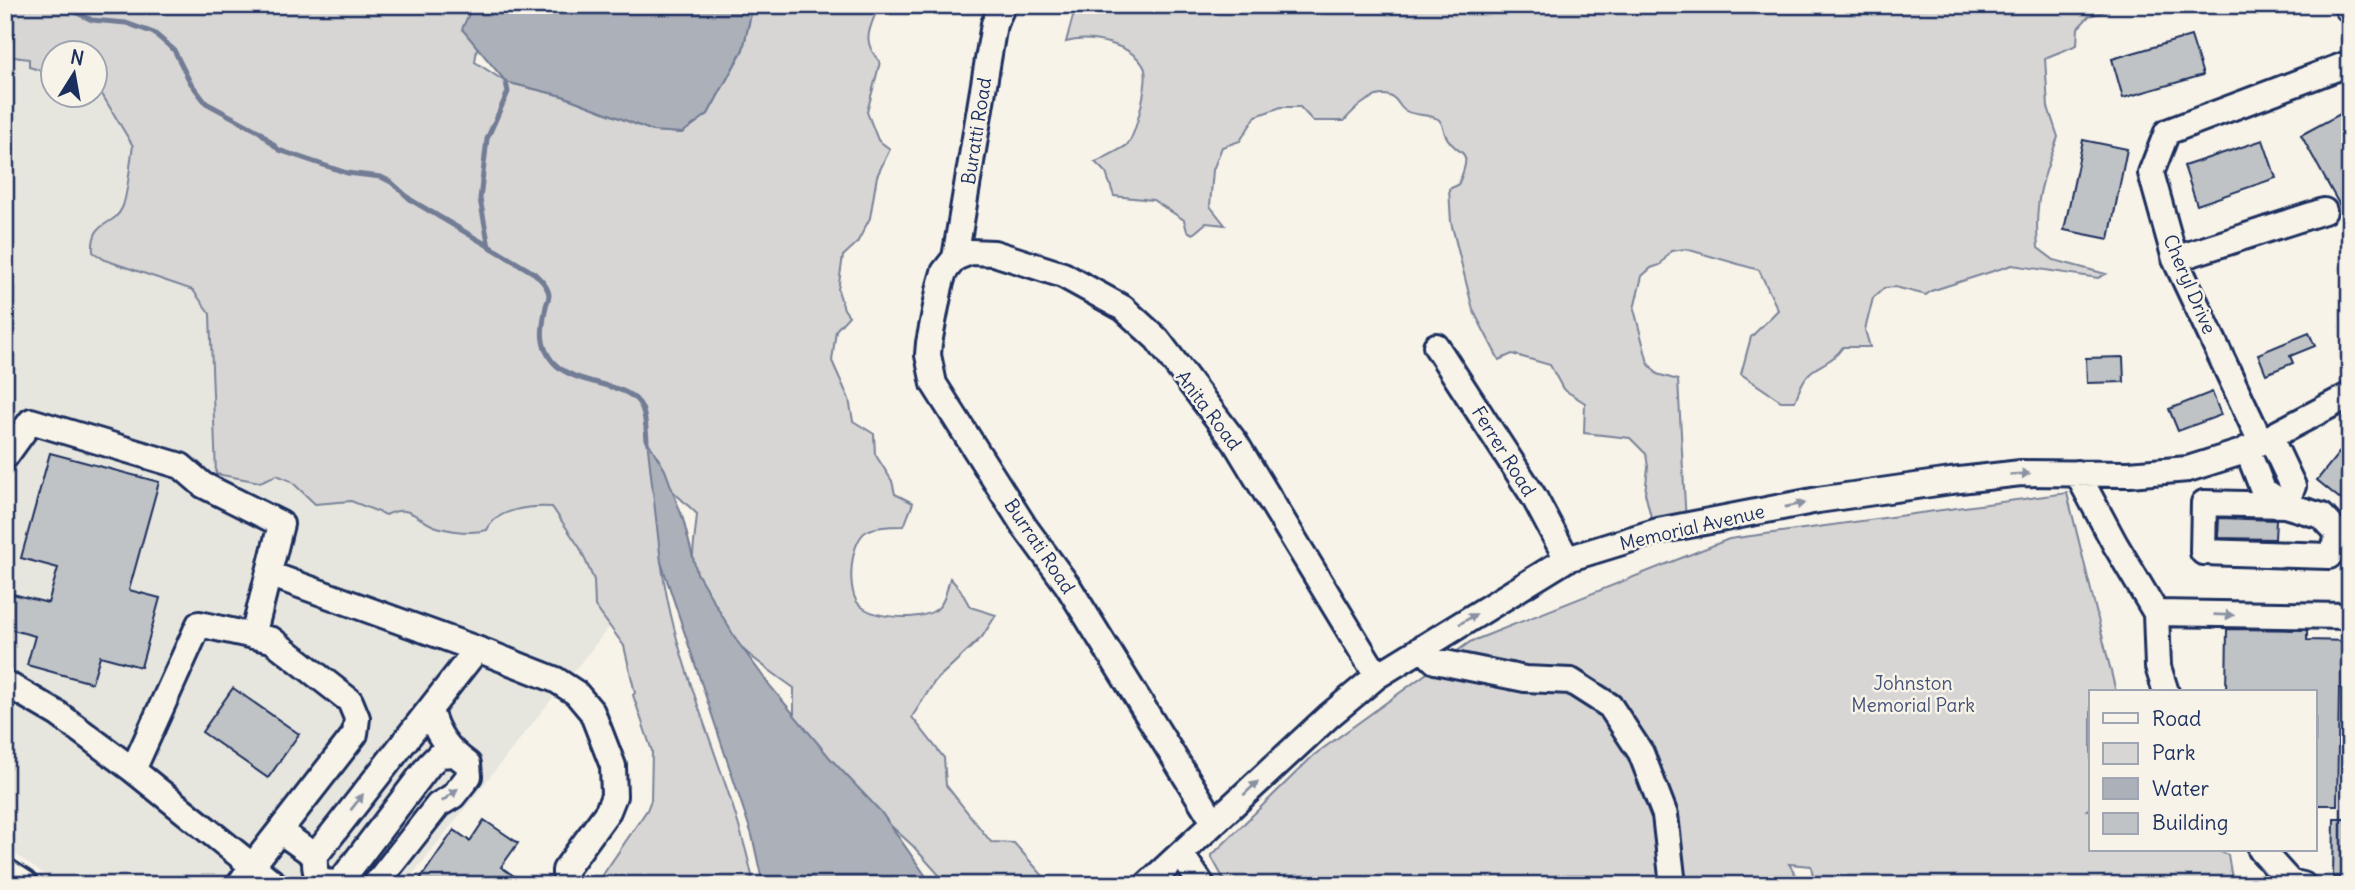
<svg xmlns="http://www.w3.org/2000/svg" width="2355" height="890" font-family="Delius,sans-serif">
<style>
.built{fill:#e6e5de}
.green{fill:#d7d6d4;stroke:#798299;stroke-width:2}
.water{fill:#acb0b9;stroke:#727c95;stroke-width:2}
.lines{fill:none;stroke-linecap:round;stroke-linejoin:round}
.stream{stroke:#727c95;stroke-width:5}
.building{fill:#c0c3c5;stroke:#1b2f5e;stroke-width:2}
.minor-casing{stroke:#1b2f5e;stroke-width:30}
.major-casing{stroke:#1b2f5e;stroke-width:35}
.minor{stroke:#f7f3e8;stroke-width:24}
.major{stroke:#f7f3e8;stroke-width:30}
.oneway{fill:#8991a3}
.labels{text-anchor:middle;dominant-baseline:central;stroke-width:5;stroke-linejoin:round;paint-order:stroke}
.street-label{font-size:19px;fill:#1b2f5e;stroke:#f7f3e8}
.park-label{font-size:19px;fill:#415076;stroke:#f7f3e8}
</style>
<rect width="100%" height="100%" fill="#f7f3e8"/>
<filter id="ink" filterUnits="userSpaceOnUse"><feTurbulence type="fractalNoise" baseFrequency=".0143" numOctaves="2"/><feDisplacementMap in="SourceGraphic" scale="14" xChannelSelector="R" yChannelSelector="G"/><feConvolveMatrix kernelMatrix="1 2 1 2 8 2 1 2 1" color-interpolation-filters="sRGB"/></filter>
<g filter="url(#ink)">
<path class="built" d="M8,55L29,59V67L52,74V94H94L95,85L97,86L131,142L133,146L121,209L99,229L105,260L193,290L210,314L216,474L260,482L277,475L291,481L315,504L351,501L411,512L436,526L491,523L509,512L531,506L552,507L566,530L580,548L594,580L595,606L610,626L404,885H59L5,847V57Z"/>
<path class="green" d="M5,5H491L480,28L475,62L506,82L562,96L653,131L681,133L708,114L743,50L753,5H879C870,29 860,40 880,62L867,112L878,140L890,149L877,176L870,218L857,243L843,256L838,290L844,309L849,316L836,330L832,361L849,399L853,421L874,434L875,454L892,481L895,494L913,503L904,526C893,526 876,526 867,531C850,541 847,587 857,602C869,619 917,621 934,611C945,605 947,588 950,578L960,589L970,607L996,615L982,637L935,681L912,717L944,758L946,785L991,842L1014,843L1051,885H948L913,846L818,759L794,720V688C755,660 706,628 693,579C690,565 696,530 697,514L663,482C662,500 658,518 659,536C666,658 730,767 754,885H602L598,882L647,810L651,800L652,751L633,695L635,693L624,646L595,606L594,580L580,548L552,507C531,506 497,508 487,530C471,534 454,532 437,527C416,520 411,503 386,515L351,501L315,504L291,481L277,475L260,482L216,474L210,314L193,290L105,260L93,252C91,219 113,228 122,208C128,195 130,162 133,146L97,86L95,85L94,52H52V74L29,67V59L8,56L5,51Z
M1076,5H2124L2089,16L2078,28L2077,45L2045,58L2048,107L2058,137C2042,180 2034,201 2038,248L2054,260L2106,274L2098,278L2012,265L1931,291L1926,295L1895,287L1884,288L1873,298L1865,330L1870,347H1843C1833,361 1825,362 1812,371C1803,378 1799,391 1795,401H1781L1741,374L1751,337L1778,310L1759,270L1686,249L1671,251L1660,265L1651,268L1642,276L1634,309L1648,363L1657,374L1678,380L1686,523L1654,529L1645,493L1648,467L1646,454L1630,438L1584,433L1585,403L1563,389L1550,365L1512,354L1499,360L1498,358L1473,310L1451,222L1449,189L1458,185C1476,143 1457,160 1445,134C1443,129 1443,123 1438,119C1429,114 1415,116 1406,111C1401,109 1399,103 1395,99C1378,86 1355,108 1344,121H1313L1300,107H1281L1256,116L1240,141L1222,147L1213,170L1210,206L1225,225L1206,223L1193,234L1187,231L1184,220L1153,200L1114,196L1106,173L1095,162C1099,161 1125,147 1127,145C1136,134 1150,79 1144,67C1132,44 1089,35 1066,42Z
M2067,493L2116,692H2091V807L2087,810H2091V850H2217L2228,855L2233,885H1815L1811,866L1789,864L1802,885H1227L1211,856L1314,755L1470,642L1729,539Z"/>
<path class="water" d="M473,5H753L743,49L708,114L682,133L653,131L563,96L506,82L462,29Z
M647,440L665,470L683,519L697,573L737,641L771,687L830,758L881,812L932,885H763L752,835L661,562Z"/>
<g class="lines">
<path class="stream" d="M60,5L92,20L126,23L154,33L174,50L190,82L206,103L260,132L279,150L347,173L381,177L391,182L411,200L534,273C540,279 548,286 549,295C549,299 547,302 546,306C542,328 538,344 553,362C576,388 630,380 642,408C646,418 646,430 647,440
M489,247L480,199L487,139L508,92L506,82"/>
</g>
<path class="building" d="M2191,36L2203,75L2123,98L2112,59Z
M2340,114L2350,133V224L2301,135Z
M2083,140L2127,149L2109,239L2064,230Z
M2263,140L2276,178L2197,205L2184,166Z
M2309,333L2315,346L2290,356L2293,363L2266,374L2258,354Z
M2123,357L2124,382L2087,383L2086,358Z
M2212,392L2221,415L2178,431L2169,409Z
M2350,439V507L2317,480Z
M50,453L159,482L129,590L160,598L141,667L100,656L92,683L27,665L35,636L5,628V592L48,603L58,568L21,558Z
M2219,518L2276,520L2275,539L2218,538Z
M2227,629L2307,630V640L2350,641V688H2339L2337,805H2315V692H2226Z
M233,688L299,734L268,778L202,732Z
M2334,819H2350V877H2333Z
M484,820L518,843L501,867L527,885H416L454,830L470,841Z"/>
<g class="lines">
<defs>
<path id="minor" d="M955,258L994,24L1003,5
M2175,259L2324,211
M1436,346L1534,497L1567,559
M2261,442L2175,259L2151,173L2167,132L2350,63
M2247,449L2263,490L2285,505L2293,486L2270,437
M5,457L31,421L181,466L203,485L281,524L253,636
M2077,473L2115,544L2156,613L2158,667L2166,692
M2204,503L2285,505L2322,516L2337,532L2336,546L2329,556L2203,552Z
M269,574L485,652L556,680L576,693L592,712L613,766L614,796L608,811L565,870V885
M2156,613L2350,616
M1422,648L1435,661L1525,679L1571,681L1610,706L1641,753L1665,815L1673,885
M5,683L58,714L133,770
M453,754L439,755L429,765L340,882C317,885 314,876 315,856L477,649
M1214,822L1068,586L1024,526L934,384L928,355L929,343L940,286L944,272L955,258L970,252L994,253L1063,275L1123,308L1157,339L1235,442L1377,676
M280,831L315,856
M2261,850L2290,882L2303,885
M1181,854L1202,885
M239,885L253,865L355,734L357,718L350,701L272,640L199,624L133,770L276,885
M375,885L438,805L453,796L469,776L468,764C448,750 436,734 430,710
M1147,885L1330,715L1377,676L1567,559L1658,531L1818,500L1951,481L2021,473L2129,474L2188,469L2242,452L2350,395"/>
<path id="major" d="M2349,5L2350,7
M5,874L22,885"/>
</defs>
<use href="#minor" class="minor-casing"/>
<use href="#major" class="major-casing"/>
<use href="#minor" class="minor"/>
<use href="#major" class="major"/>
</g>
<defs><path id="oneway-solid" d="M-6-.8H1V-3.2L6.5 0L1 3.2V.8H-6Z" transform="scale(1.75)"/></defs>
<g class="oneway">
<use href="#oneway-solid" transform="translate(2020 474) rotate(-3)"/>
<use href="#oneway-solid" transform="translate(1795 505) rotate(-11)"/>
<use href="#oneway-solid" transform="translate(2224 615) rotate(2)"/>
<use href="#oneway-solid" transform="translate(1468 619) rotate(-31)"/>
<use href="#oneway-solid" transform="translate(1251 788) rotate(-43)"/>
<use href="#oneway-solid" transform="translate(450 795) rotate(-39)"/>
<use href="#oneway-solid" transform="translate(357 802) rotate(-52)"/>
</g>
</g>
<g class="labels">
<g class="street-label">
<text transform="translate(976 131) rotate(-81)">Buratti Road</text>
<text transform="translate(2190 284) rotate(67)">Cheryl Drive</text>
<text transform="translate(1209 410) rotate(53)">Anita Road</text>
<text transform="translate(1504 451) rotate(58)">Ferrer Road</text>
<text transform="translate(1692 527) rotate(-13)">Memorial Avenue</text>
<text transform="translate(1040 546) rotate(56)">Burrati Road</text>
</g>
<g class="park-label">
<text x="1913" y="683">Johnston<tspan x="1913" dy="22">Memorial Park</tspan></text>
</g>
</g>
<rect width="2355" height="890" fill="none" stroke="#f7f3e8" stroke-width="28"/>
<rect x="14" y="14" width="2327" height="862" fill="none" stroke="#1b2f5e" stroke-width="2.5" filter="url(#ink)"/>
<rect x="2089" y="690" width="228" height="161" fill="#f7f3e8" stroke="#9fa5b1" stroke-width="2"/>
<rect x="2103" y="713" width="35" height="10" fill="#f7f3e8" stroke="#9fa5b1" stroke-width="2"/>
<text x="2152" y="726" font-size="21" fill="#1b2f5e">Road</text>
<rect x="2103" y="743" width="35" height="21" fill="#d7d6d4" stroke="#9fa5b1" stroke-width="2"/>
<text x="2152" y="760" font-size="21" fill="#1b2f5e">Park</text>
<rect x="2103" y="778" width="35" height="21" fill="#acb0b9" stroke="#9fa5b1" stroke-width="2"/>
<text x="2152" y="796" font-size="21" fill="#1b2f5e">Water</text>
<rect x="2103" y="813" width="35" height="21" fill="#c0c3c5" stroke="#9fa5b1" stroke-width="2"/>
<text x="2152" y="830" font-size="21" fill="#1b2f5e">Building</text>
<g transform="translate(74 74) rotate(11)"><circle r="33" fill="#f7f3e8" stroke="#9fa5b1" stroke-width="2"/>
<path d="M0-5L12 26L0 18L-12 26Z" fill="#1b2f5e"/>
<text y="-10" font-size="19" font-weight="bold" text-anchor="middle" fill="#1b2f5e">N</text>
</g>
</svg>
